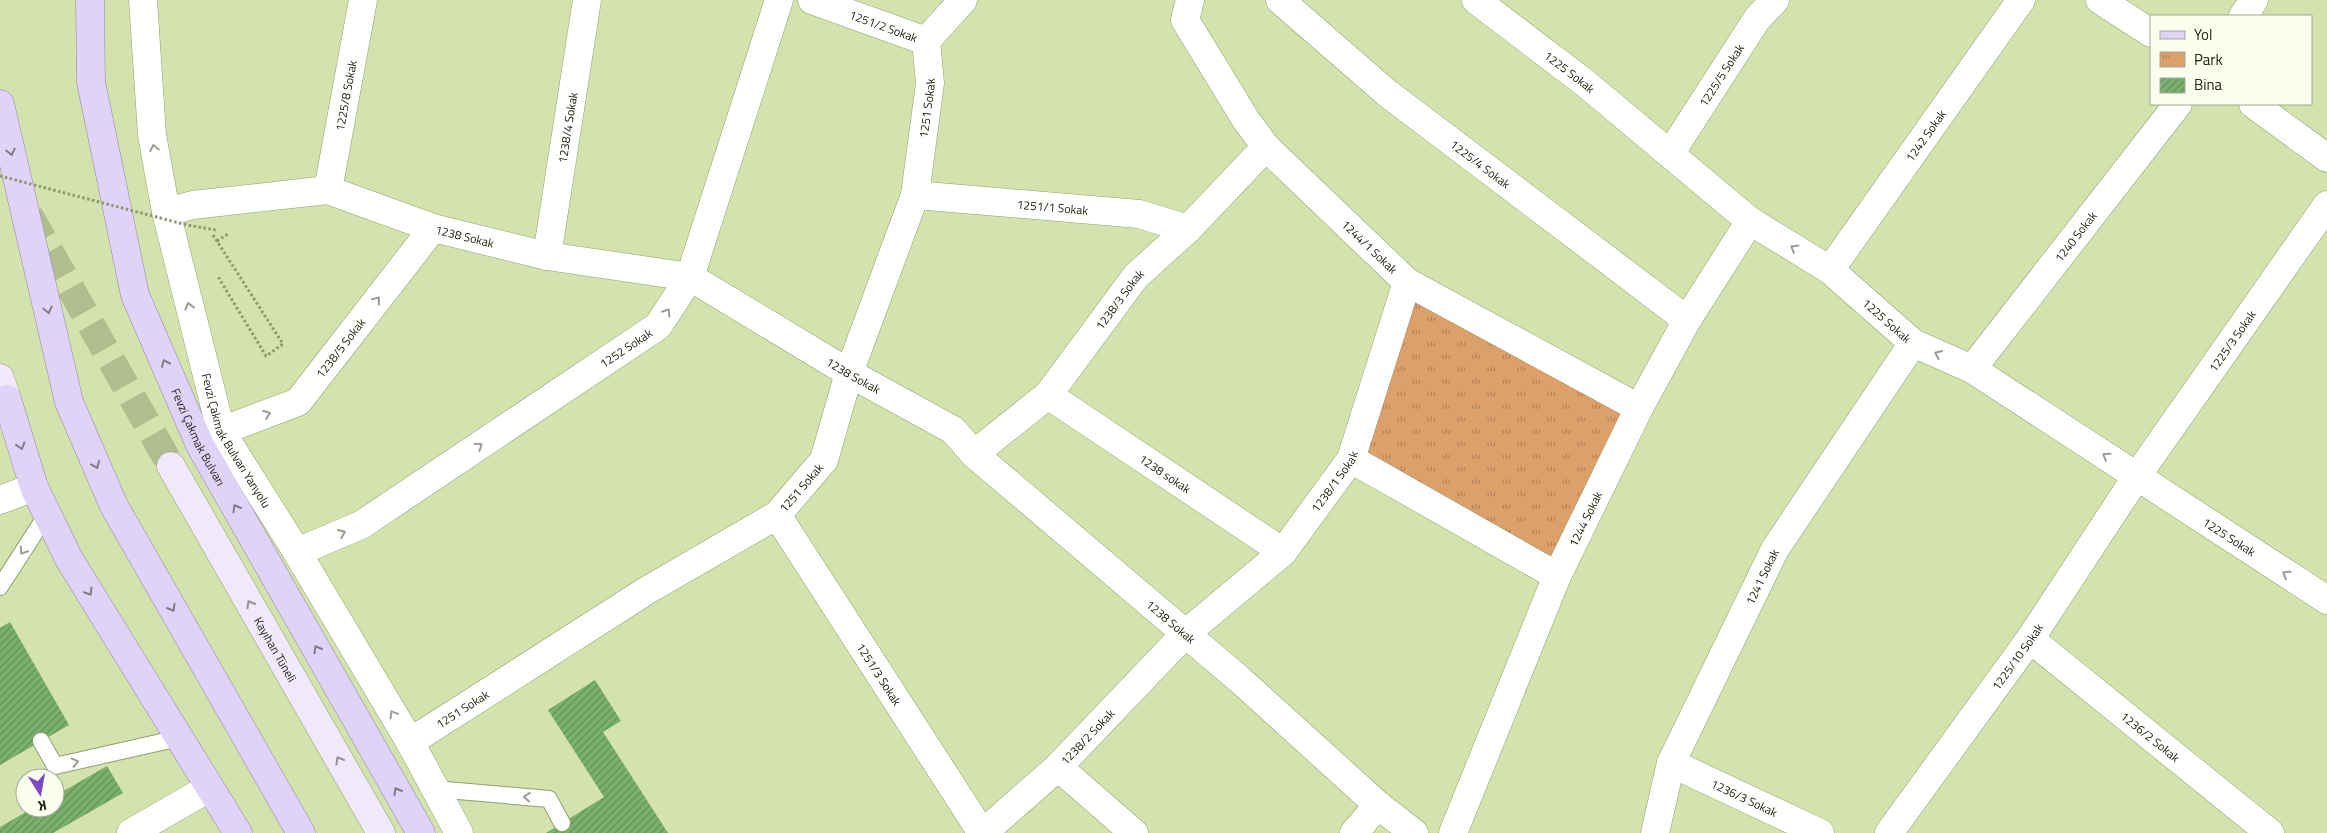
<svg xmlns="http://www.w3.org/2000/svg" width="2327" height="833" font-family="'Titillium Web',sans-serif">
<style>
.park{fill:url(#park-tufts)}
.building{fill:url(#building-hatch)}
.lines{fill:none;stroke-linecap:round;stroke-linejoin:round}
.secondary-tunnel{stroke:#b0bd8f;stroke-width:28;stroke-dasharray:28 14;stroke-linecap:butt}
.service-casing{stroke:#929f6d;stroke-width:18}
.minor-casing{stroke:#929f6d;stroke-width:29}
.tertiary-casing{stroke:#929f6d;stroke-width:29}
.secondary-casing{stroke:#929f6d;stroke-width:29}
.primary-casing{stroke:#9084a5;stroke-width:29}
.path{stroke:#8d9870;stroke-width:3;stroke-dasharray:2.5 2.5;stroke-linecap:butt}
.service{stroke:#fff;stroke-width:16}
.minor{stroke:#fff;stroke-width:28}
.tertiary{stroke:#fff;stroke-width:28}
.secondary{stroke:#f0e9fb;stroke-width:28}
.primary{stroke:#e0d3f8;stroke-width:28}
.path-bridge{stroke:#8d9870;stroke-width:3;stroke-dasharray:2.5 2.5;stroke-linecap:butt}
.oneway{stroke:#9c9e95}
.oneway2{stroke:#817d86}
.oneway3{stroke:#939293}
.labels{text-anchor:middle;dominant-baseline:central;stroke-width:4;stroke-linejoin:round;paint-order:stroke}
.street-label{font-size:12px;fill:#222713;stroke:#fafeef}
</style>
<defs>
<pattern id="park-tufts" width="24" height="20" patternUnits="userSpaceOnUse" patternTransform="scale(1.25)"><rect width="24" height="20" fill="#dda06b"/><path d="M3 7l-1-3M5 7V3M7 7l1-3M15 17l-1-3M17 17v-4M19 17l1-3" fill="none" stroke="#b38257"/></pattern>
<pattern id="building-hatch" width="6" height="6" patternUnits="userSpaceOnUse" patternTransform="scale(1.25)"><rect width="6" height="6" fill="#7ab16f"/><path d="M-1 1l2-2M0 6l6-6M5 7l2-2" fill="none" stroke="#64905a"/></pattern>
</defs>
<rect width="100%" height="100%" fill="#d4e3ae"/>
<path class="park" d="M1407,282L1639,408L1557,576L1351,459Z"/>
<path class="building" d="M10,622L69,725L0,765V628Z
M595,680L621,721L603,732L668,833H546L604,797L548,710Z
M107,766L123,793L53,833H0V827L33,808H55V796Z"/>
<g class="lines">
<path class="secondary-tunnel" d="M29,215L171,466"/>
<defs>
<path id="service" d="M0,587L47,514
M41,741L55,766L179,738
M435,789L549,799L562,823"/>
<g id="minor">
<path id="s1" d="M143,0L152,135L166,212L221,431L297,552L410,742L459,833"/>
<path id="s2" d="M812,0L926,41"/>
<path id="s3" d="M1190,0L1185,20L1246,120L1266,147L1407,282L1639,408"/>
<path id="s4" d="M1280,0L1387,93L1687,320"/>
<path d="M2100,0L2151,33"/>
<path d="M2243,16L2254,0"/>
<path d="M2253,104L2327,158"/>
<path id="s5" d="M1670,154L1757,19L1775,0"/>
<path id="s6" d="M328,190L363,0"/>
<path id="s7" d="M915,195L1139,214L1188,229"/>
<path id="s8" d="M166,212L193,205L328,190L433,228L547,256L690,277L849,373L953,430L974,454L1239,679L1378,805L1414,833"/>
<path id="s9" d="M547,256L587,0"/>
<path id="s10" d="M1830,270L2021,0"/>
<path id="s11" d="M1972,369L2178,104"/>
<path id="s12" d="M1048,395L1283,552"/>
<path id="s13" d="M221,431L298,402L433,228"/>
<path id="s14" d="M974,454L1048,395L1136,276L1188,229L1266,147"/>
<path d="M1351,459L1557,576"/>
<path id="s15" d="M777,515L982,833"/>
<path id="s16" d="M297,552L361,525L658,326L690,277L779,0"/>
<path id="s17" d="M2030,639L2270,833"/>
<path id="s18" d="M410,742L646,591L777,515L824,460L849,373L915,195L930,83L926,41L963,0"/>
<path id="s19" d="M1671,763L1820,833"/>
<path d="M1058,767L1134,833"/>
<path d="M131,833L209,788"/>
<path id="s20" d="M983,833L1058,767L1185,634L1283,552L1351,459L1407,282"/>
<path d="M1354,833L1378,805"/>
<path id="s21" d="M1453,833L1557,576L1639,408L1687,320L1750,221"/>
<path id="s22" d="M1655,833L1671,763L1775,549L1913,343"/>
<path id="s23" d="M1889,833L2030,639L2137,476L2327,205"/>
</g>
<g id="tertiary">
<path id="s24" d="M1476,0L1585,83L1750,221L1830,270L1913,343L1972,369L2327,600"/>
<path d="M0,500L34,487"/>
</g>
<g id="secondary">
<path d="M0,378L7,399"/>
<path id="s25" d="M171,466L381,833"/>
</g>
<g id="primary">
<path id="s26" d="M90,0L91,82L135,295L200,445L421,833"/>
<path d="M0,104L69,402L114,506L301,833"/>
<path d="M7,399L34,487L69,559L238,833"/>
</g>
</defs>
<use href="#service" class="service-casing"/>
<use href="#minor" class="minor-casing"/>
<use href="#tertiary" class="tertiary-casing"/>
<use href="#secondary" class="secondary-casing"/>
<use href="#primary" class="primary-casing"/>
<path class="path" d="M213,235L283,344L266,356L217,275
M217,241L228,234"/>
<use href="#service" class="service"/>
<use href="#minor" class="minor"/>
<use href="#tertiary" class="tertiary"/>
<use href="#secondary" class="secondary"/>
<use href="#primary" class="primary"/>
<path class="path-bridge" d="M0,176L187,225L216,230"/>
</g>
<defs><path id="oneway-chevron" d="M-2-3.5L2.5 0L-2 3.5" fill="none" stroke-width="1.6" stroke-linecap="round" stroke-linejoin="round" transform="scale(1.25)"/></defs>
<g class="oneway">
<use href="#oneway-chevron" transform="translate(154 148) rotate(-101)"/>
<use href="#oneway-chevron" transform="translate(1794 248) rotate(-149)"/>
<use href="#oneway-chevron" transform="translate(377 300) rotate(-52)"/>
<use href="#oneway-chevron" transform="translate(189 306) rotate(-104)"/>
<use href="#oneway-chevron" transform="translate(667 312) rotate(-57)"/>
<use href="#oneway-chevron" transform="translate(1938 354) rotate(-156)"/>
<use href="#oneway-chevron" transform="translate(267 414) rotate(-20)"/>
<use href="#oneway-chevron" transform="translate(479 446) rotate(-34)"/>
<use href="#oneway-chevron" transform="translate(2106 456) rotate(-147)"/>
<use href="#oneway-chevron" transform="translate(342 533) rotate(-23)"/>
<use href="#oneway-chevron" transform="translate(23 551) rotate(123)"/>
<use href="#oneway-chevron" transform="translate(2286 574) rotate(-147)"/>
<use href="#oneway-chevron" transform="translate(393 714) rotate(-121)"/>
<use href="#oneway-chevron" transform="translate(75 762) rotate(-13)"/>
<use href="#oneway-chevron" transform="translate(527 797) rotate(-175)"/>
</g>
<g class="oneway2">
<use href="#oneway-chevron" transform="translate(11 152) rotate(77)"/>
<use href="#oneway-chevron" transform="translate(48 310) rotate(77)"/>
<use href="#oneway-chevron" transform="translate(165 363) rotate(-114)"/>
<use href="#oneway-chevron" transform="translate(21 446) rotate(73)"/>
<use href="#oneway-chevron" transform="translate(96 465) rotate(67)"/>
<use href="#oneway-chevron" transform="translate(236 508) rotate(-120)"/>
<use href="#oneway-chevron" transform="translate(89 592) rotate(58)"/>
<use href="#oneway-chevron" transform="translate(172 608) rotate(60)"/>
<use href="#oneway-chevron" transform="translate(317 649) rotate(-120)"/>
<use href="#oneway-chevron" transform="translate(397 791) rotate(-120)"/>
</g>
<g class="oneway3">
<use href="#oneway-chevron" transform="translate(250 604) rotate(-120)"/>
<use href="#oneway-chevron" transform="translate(339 760) rotate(-120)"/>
</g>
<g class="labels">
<g class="street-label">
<text stroke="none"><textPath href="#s2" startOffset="76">1251/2 Sokak</textPath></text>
<text stroke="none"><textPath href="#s24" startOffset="118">1225 Sokak</textPath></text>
<text stroke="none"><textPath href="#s5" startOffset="94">1225/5 Sokak</textPath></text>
<text stroke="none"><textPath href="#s6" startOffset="96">1225/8 Sokak</textPath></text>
<text stroke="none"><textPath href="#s18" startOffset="872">1251 Sokak</textPath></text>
<text stroke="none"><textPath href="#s9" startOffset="130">1238/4 Sokak</textPath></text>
<text stroke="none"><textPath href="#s10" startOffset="165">1242 Sokak</textPath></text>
<text stroke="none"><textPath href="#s4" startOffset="259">1225/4 Sokak</textPath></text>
<text stroke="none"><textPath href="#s7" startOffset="138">1251/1 Sokak</textPath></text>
<text stroke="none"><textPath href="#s8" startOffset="308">1238 Sokak</textPath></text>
<text stroke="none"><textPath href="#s11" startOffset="168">1240 Sokak</textPath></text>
<text stroke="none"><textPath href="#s3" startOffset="315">1244/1 Sokak</textPath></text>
<text stroke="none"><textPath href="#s14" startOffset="214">1238/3 Sokak</textPath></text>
<text stroke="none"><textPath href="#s24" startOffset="522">1225 Sokak</textPath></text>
<text stroke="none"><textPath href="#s23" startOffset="600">1225/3 Sokak</textPath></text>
<text stroke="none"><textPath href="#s13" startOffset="151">1238/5 Sokak</textPath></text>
<text stroke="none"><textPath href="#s16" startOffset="388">1252 Sokak</textPath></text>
<text stroke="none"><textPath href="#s8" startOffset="728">1238 Sokak</textPath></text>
<text stroke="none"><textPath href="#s26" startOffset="455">Fevzi Çakmak Bulvarı</textPath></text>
<text stroke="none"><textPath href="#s1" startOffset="454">Fevzi Çakmak Bulvarı Yanyolu</textPath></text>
<text stroke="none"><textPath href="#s12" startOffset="141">1238 sokak</textPath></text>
<text stroke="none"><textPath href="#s20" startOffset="499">1238/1 Sokak</textPath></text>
<text stroke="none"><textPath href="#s18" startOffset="468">1251 Sokak</textPath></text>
<text stroke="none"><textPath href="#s21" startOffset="341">1244 Sokak</textPath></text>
<text stroke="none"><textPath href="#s24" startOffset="928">1225 Sokak</textPath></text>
<text stroke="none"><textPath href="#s22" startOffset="279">1241 Sokak</textPath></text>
<text stroke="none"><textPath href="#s8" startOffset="1132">1238 Sokak</textPath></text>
<text stroke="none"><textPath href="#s25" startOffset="211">Kayıhan Tüneli</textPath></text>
<text stroke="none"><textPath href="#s23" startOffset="218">1225/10 Sokak</textPath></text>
<text stroke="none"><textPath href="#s15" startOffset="189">1251/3 Sokak</textPath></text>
<text stroke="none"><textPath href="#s18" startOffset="62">1251 Sokak</textPath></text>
<text stroke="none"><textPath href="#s17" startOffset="155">1236/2 Sokak</textPath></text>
<text stroke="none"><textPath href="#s20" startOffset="142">1238/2 Sokak</textPath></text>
<text stroke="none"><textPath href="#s19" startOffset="81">1236/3 Sokak</textPath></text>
</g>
</g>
<rect x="2150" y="15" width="162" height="90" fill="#fafeef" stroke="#a4a897"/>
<rect x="2160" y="31" width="25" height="8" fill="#e0d3f8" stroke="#a4a897"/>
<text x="2194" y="40" font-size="15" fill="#222713">Yol</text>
<rect x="2160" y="52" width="25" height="15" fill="url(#park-tufts)" stroke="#a4a897"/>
<text x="2194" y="65" font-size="15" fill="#222713">Park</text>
<rect x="2160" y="78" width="25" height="15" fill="url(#building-hatch)" stroke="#a4a897"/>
<text x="2194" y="90" font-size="15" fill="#222713">Bina</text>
<g transform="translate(40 793) rotate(169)"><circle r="24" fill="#fafeef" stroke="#a4a897"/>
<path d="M0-4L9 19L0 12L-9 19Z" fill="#7d49c0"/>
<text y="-8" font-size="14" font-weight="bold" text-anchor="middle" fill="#222713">K</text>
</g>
</svg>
